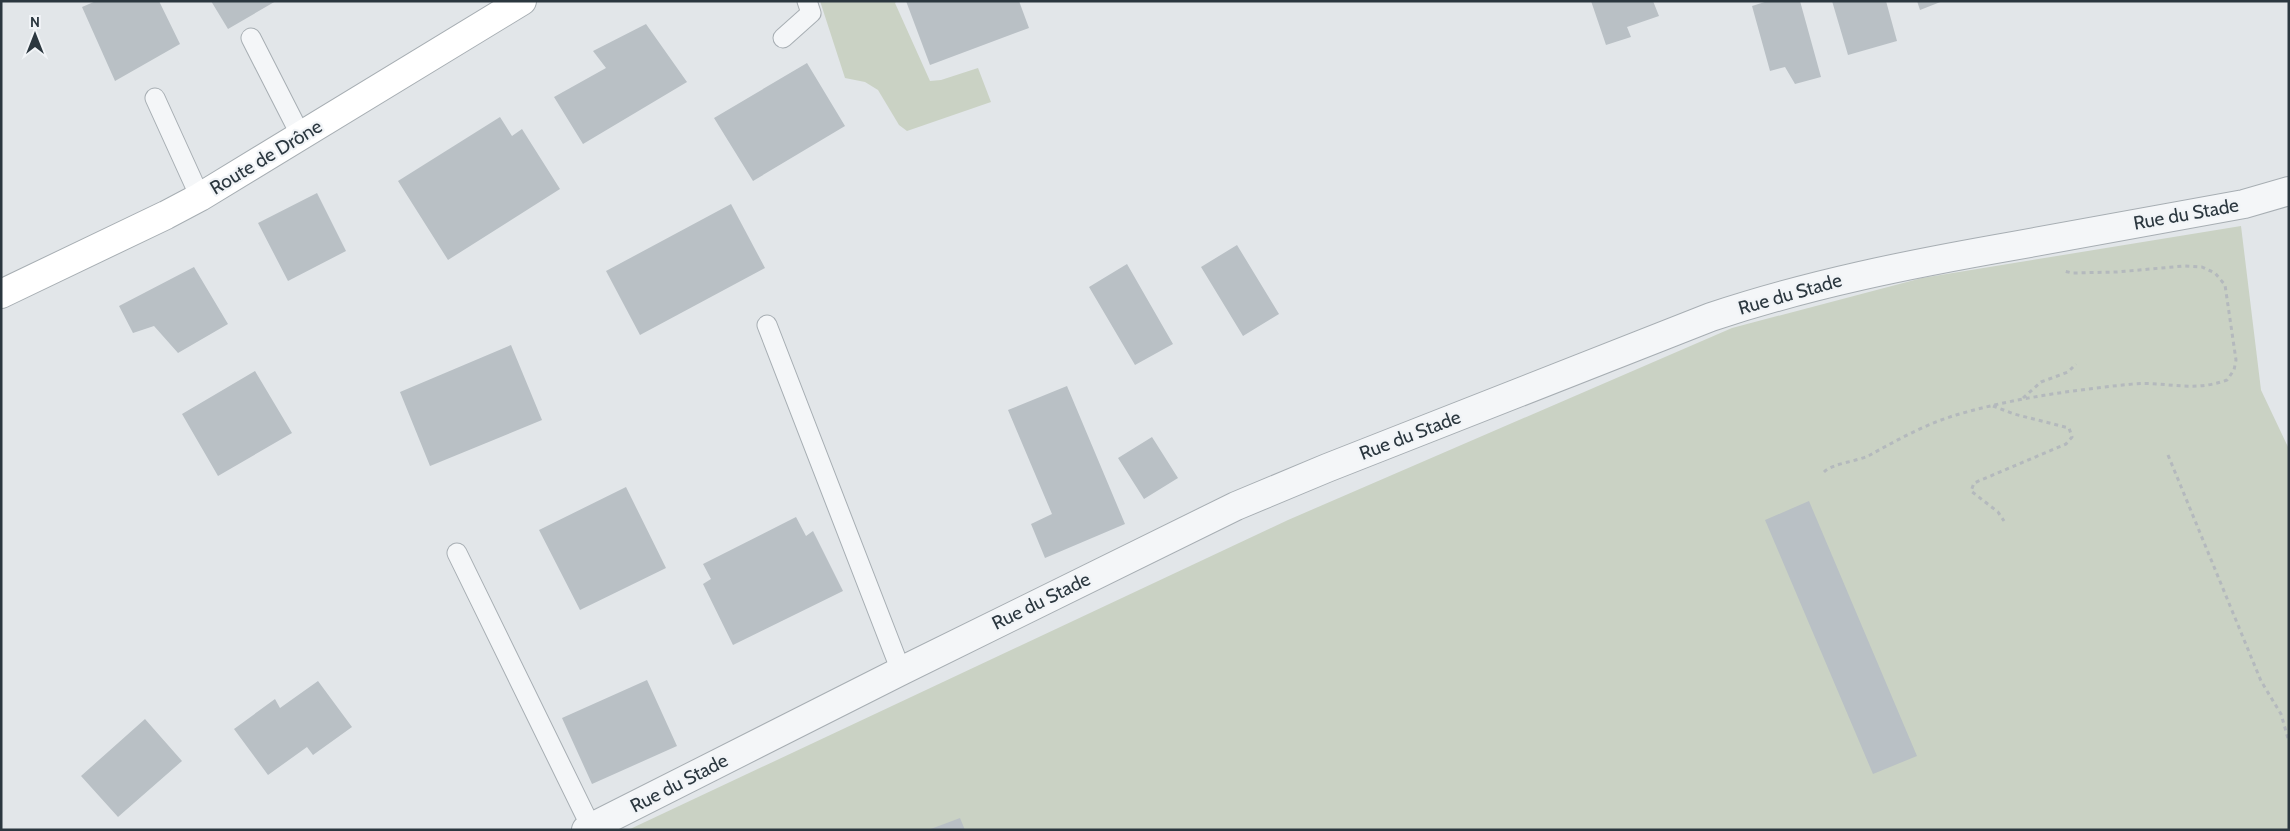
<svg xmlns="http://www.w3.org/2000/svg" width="2290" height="831" font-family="Cabin,sans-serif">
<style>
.green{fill:#cad2c4}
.building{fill:#b9c0c5}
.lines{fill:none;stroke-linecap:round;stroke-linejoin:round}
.lane-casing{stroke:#a7aeb3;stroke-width:21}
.street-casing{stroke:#a7aeb3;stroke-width:30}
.secondary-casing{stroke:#a7aeb3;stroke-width:30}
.path{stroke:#b4b9bd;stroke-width:3;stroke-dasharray:4 4;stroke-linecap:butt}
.lane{stroke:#f4f6f8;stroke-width:19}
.street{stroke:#f4f6f8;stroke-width:28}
.secondary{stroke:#fff;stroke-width:28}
.labels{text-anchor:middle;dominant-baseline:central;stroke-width:4.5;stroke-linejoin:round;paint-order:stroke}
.street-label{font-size:19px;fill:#2b373f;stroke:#f1f4f7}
</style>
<rect width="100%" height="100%" fill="#e2e6e9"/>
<path class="green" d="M820,1H897L895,3L930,81L941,80L978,68L991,102L907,131L899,125L878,90L865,82L845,78Z
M2241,226L2261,390L2289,449V830H628L1288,520L1732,328L1922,278Z"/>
<path class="building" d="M96,1H159L180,44L115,81L82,7Z
M211,1H276L228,29Z
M906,1H1019L1029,28L930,65Z
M1591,1H1653L1659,16L1627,27L1631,37L1606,45Z
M1768,1H1800L1821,77L1795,84L1785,67L1770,71L1752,6Z
M1832,1H1886L1897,41L1848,55Z
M1917,1H1943L1920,10Z
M646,24L687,82L583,144L554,97L606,68L593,51Z
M807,63L845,126L753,181L714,118Z
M500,117L512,136L522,129L560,189L448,260L398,181Z
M317,193L346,251L288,281L258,223Z
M731,204L765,268L640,335L606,271Z
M1237,245L1279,314L1243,336L1201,267Z
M1127,264L1173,344L1135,365L1089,287Z
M194,267L228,324L178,353L154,326L133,333L119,306Z
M511,345L542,420L430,466L400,392Z
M255,371L292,433L218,476L182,414Z
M1067,386L1125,524L1045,558L1031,524L1052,514L1008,410Z
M1152,437L1178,478L1144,499L1118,458Z
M626,487L666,568L580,610L539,530Z
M1809,501L1917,756L1873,774L1765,520Z
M796,517L806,536L813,531L843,591L733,645L703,584L711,579L703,564Z
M647,680L677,746L592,784L562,718Z
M318,681L352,727L313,755L307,747L268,775L234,729L275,699L280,708Z
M145,719L182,761L118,817L81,776Z
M960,818L965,830H928Z"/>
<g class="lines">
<defs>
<path id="lane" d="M251,38L301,136
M783,38L811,13L807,1
M155,98L200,197
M767,325L901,671
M457,553L591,827"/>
<path id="street" d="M586,830L901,671L1236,506L1327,468L1711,317C1810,284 1910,264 2013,246C2090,232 2167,218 2244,204L2289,191"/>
<path id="secondary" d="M1,294L166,215L200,197L522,1"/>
</defs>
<use href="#lane" class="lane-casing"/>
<use href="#street" class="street-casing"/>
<use href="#secondary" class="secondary-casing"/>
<path class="path" d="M2023,398L2041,382L2068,372L2076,364
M1993,406L2014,414L2069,428L2072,437L2066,444L1974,483L1971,491L1998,512L2004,521
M2168,455L2261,681L2281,714L2289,742
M1824,472C1833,463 1856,462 1870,455C1897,440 1926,424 1956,415C2014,398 2073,390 2133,384C2167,381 2191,393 2227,380L2234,370L2236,360L2225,285L2215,273L2202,267L2184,266L2117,272L2072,273L2064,271"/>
<use href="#lane" class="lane"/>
<use href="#street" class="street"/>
<use href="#secondary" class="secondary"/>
</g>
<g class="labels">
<g class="street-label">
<text transform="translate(266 157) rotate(-31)">Route de Drône</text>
<text transform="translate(2186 214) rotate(-10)">Rue du Stade</text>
<text transform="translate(1790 294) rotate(-16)">Rue du Stade</text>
<text transform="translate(1410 435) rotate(-21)">Rue du Stade</text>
<text transform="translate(1041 601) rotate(-26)">Rue du Stade</text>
<text transform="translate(679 783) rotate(-27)">Rue du Stade</text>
</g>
</g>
<rect width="2290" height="831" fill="none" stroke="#2b373f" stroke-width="5"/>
<g transform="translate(35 35)" stroke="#f1f4f7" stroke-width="4" paint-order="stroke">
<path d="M0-4L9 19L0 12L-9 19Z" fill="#2b373f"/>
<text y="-8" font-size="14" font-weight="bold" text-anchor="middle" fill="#2b373f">N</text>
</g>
</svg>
